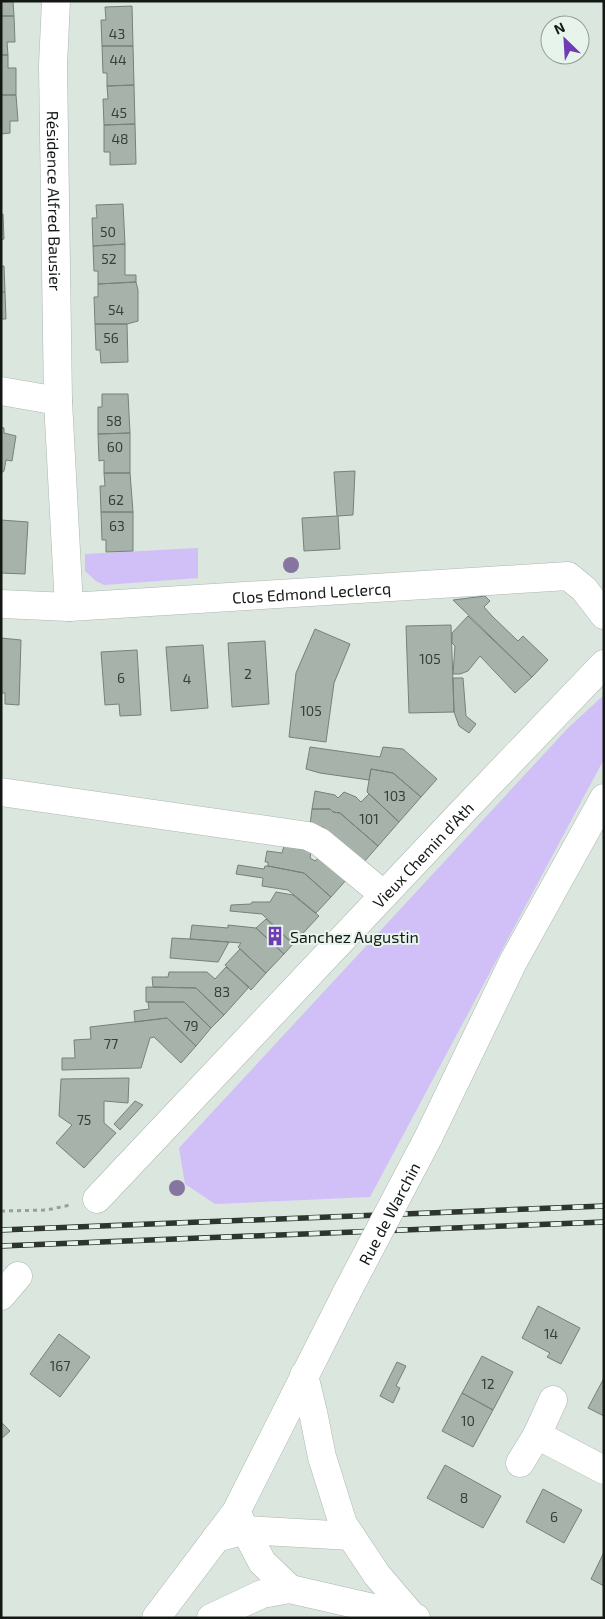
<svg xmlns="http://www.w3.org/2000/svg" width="605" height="1619" font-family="'Exo 2',sans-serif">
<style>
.green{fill:#d1bff7}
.building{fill:#a6b2aa;stroke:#75817a}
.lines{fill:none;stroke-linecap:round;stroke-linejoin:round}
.minor-casing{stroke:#abb7b0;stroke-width:29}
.path{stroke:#97a19b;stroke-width:3;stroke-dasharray:4 4;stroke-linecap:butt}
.minor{stroke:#fff;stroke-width:28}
.rail-casing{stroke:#2e3430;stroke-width:5.5}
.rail{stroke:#e7f4ec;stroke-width:4;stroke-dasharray:11;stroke-linecap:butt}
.minor-bridge-casing{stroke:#abb7b0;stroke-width:29;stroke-linecap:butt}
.minor-bridge{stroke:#fff;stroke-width:28}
.tree{fill:#8575a0}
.labels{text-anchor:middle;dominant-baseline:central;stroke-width:4;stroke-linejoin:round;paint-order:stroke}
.number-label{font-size:14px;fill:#383e3a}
.street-label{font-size:16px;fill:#131815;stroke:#e7f4ec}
.poi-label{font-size:16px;fill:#131815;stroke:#e7f4ec;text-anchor:start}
</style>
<rect width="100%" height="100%" fill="#dae6de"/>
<path class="green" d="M198,548V578L104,585L96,581L85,571V554Z
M604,695V759L370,1197L215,1204L185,1184L179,1148L569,727Z"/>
<path class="building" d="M1,1H13L14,16H1Z
M132,6L133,46H102L101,20H106L105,7Z
M1,16H14L15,42H7L8,55H1Z
M102,46H133L134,85L107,86V73H103Z
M1,55H8V68H16V95H1Z
M134,85L135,124L104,125L103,99H108L107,86Z
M1,95H16L18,121H10V133L1,134Z
M135,124L136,164L110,165V152H104V125Z
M123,204L125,244L93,246L92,218H97L96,205Z
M1,214H3L4,239L1,240Z
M125,244V275H136V282L98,284V271H94L93,246Z
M1,266H4L5,292H1Z
M136,282L138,290V321L127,324H95L94,297H98V284Z
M1,292H5L6,319H1Z
M95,324H127L128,362L101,363L100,350H96Z
M102,394H128L130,433L98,434V407H102Z
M1,427L4,428V433L16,436L12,461L6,460L4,471L1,473Z
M130,433V473H104V460L99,461L98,434Z
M355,471L353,515L338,516L340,549L304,551L302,518L337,516L334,472Z
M104,473H130L133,512H101L100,486H105Z
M101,512H133V551L106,552V540H102Z
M1,520L28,522L25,574L1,573Z
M485,596L490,601L484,607L492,616L518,641L523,636L548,660L532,677L453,600Z
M468,616L532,677L515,693L480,656L468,671L460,674H453L455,646L452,643V633Z
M451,625L454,712L409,713L406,626Z
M315,629L350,644L334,683L326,742L289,737L296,673Z
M1,638L21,640L19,705L5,704V693H1Z
M265,641L269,704L232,707L228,643Z
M203,645L208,708L171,711L166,647Z
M137,650L141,715L120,716L119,704L105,705L101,652Z
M453,678H463L466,716L476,724L469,733L459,726L454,712Z
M310,747L380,757L383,747L403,749L437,779L421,797L393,773L371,769L369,780L320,773L306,769Z
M371,769L393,773L421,797L399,822L367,792Z
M315,791L335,795L338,798L344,792L356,797L361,802L369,794L399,822L378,846L340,813L333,812L330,809H312Z
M312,809H330L333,812L340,813L378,846L363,863L323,827L310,825Z
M284,846L311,851L310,858L315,861L321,855L347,879L331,897L304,873L268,866V862H265L267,851L282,853Z
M238,865L264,869L265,866H268L304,873L331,897L316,913L288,890L262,886L263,878L236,874Z
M276,892L293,895L319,916L293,944L262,914L230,911L231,905L251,904L252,902H270Z
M266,919L293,944L284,954L256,928Z
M192,925L228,928V925L256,928L284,954L266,973L238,947L241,943L190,939Z
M172,938L190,939L229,942L218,962L170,958Z
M240,949L266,973L251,990L225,965Z
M226,967L249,987L224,1015L196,988L153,987L152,977H168L169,972H207L215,979Z
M146,987L196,988L224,1015L211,1028L184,1002H146Z
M148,1002H184L211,1028L196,1046L167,1018L135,1022L134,1011L149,1009Z
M167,1018L196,1046L181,1063L154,1037L150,1038L141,1068L62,1070V1058H75L74,1040L91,1039L90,1027Z
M129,1078L128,1103L104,1101V1123L116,1133L84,1168L56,1143L72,1125L59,1116L61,1079Z
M135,1101L143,1105L120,1130L114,1124Z
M538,1306L580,1328L561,1364L547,1357L550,1353L522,1338Z
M59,1334L90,1357L60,1397L30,1374Z
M482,1356L513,1372L493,1410L462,1393Z
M397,1362L406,1366L396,1386L400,1388L393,1403L380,1396Z
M604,1378V1416L588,1408Z
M462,1393L493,1410L473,1447L442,1431Z
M1,1422L10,1431L1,1439Z
M445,1465L501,1496L483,1528L427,1498Z
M543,1489L582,1510L564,1543L526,1522Z
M604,1552V1586L591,1579Z"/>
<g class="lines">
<defs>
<g id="minor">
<path id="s1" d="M56,1L53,65L58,401L69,607"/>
<path d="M1,391L58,401"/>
<path id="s2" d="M1,604L69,607L568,576L584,589L604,615"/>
<path d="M1,792L308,836L320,842L384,895"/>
<path d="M428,1138L513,962L604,798"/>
<path id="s3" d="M97,1199L466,808L604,664"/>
<path d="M1,1296L18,1276"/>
<path d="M304,1375L313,1412L322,1457L343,1524L377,1575L412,1616"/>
<path d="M537,1435L604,1470"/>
<path d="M520,1463L537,1435L553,1400"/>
<path d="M238,1516L262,1562L290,1589"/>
<path d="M216,1538L246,1530L351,1536"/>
<path d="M156,1618L236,1512L347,1292"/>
<path d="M211,1618L262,1594L290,1589L416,1618"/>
</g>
</defs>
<use href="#minor" class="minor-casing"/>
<path class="path" d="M1,1211L47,1210L70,1205"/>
<use href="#minor" class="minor"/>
<defs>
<path id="rail" d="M1,1230L604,1206
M1,1246L604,1222"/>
</defs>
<use href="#rail" class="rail-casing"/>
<use href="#rail" class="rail"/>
<defs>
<g id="minor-bridge">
<path id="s4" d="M347,1292L428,1138"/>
</g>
</defs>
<use href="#minor-bridge" class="minor-bridge-casing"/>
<use href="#minor-bridge" class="minor-bridge"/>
</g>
<g class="tree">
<circle cx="291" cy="565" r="8"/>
<circle cx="177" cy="1188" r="8"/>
</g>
<defs>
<symbol id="building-bare" viewBox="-9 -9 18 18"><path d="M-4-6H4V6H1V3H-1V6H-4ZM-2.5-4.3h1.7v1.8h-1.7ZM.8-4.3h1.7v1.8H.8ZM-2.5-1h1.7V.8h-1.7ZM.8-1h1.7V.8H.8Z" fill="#703cb3" stroke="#e7f4ec" stroke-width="2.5" paint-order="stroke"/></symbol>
</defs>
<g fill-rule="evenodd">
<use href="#building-bare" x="261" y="922" width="28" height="28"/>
</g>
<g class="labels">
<g class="number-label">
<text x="117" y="33">43</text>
<text x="118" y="59">44</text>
<text x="119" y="112">45</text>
<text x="120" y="138">48</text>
<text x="108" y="231">50</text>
<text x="109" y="258">52</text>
<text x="116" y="309">54</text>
<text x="111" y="337">56</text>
<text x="114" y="420">58</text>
<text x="115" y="446">60</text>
<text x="116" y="499">62</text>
<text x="117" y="525">63</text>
<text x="430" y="658">105</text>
<text x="248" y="673">2</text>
<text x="121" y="677">6</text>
<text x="187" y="678">4</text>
<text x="311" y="710">105</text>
<text x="395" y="795">103</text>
<text x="369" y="818">101</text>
<text x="222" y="991">83</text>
<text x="191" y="1025">79</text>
<text x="111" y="1043">77</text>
<text x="84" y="1119">75</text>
<text x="551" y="1333">14</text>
<text x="60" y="1365">167</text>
<text x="488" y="1383">12</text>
<text x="468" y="1420">10</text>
<text x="464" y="1497">8</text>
<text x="554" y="1516">6</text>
</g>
<g class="street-label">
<text stroke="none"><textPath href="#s1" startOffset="200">Résidence Alfred Bausier</textPath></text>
<text stroke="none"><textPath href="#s2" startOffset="311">Clos Edmond Leclercq</textPath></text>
<text stroke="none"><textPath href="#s3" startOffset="474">Vieux Chemin d'Ath</textPath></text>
<text stroke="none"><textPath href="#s4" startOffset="89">Rue de Warchin</textPath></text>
</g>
<g class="poi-label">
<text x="290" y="936">Sanchez Augustin</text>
</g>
</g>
<rect width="605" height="1619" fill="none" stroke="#131815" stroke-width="5"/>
<g transform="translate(565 40) rotate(335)"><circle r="24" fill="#e7f4ec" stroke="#929c96"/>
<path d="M0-4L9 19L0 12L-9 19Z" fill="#703cb3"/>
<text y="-8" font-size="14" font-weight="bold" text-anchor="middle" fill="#131815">N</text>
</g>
</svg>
